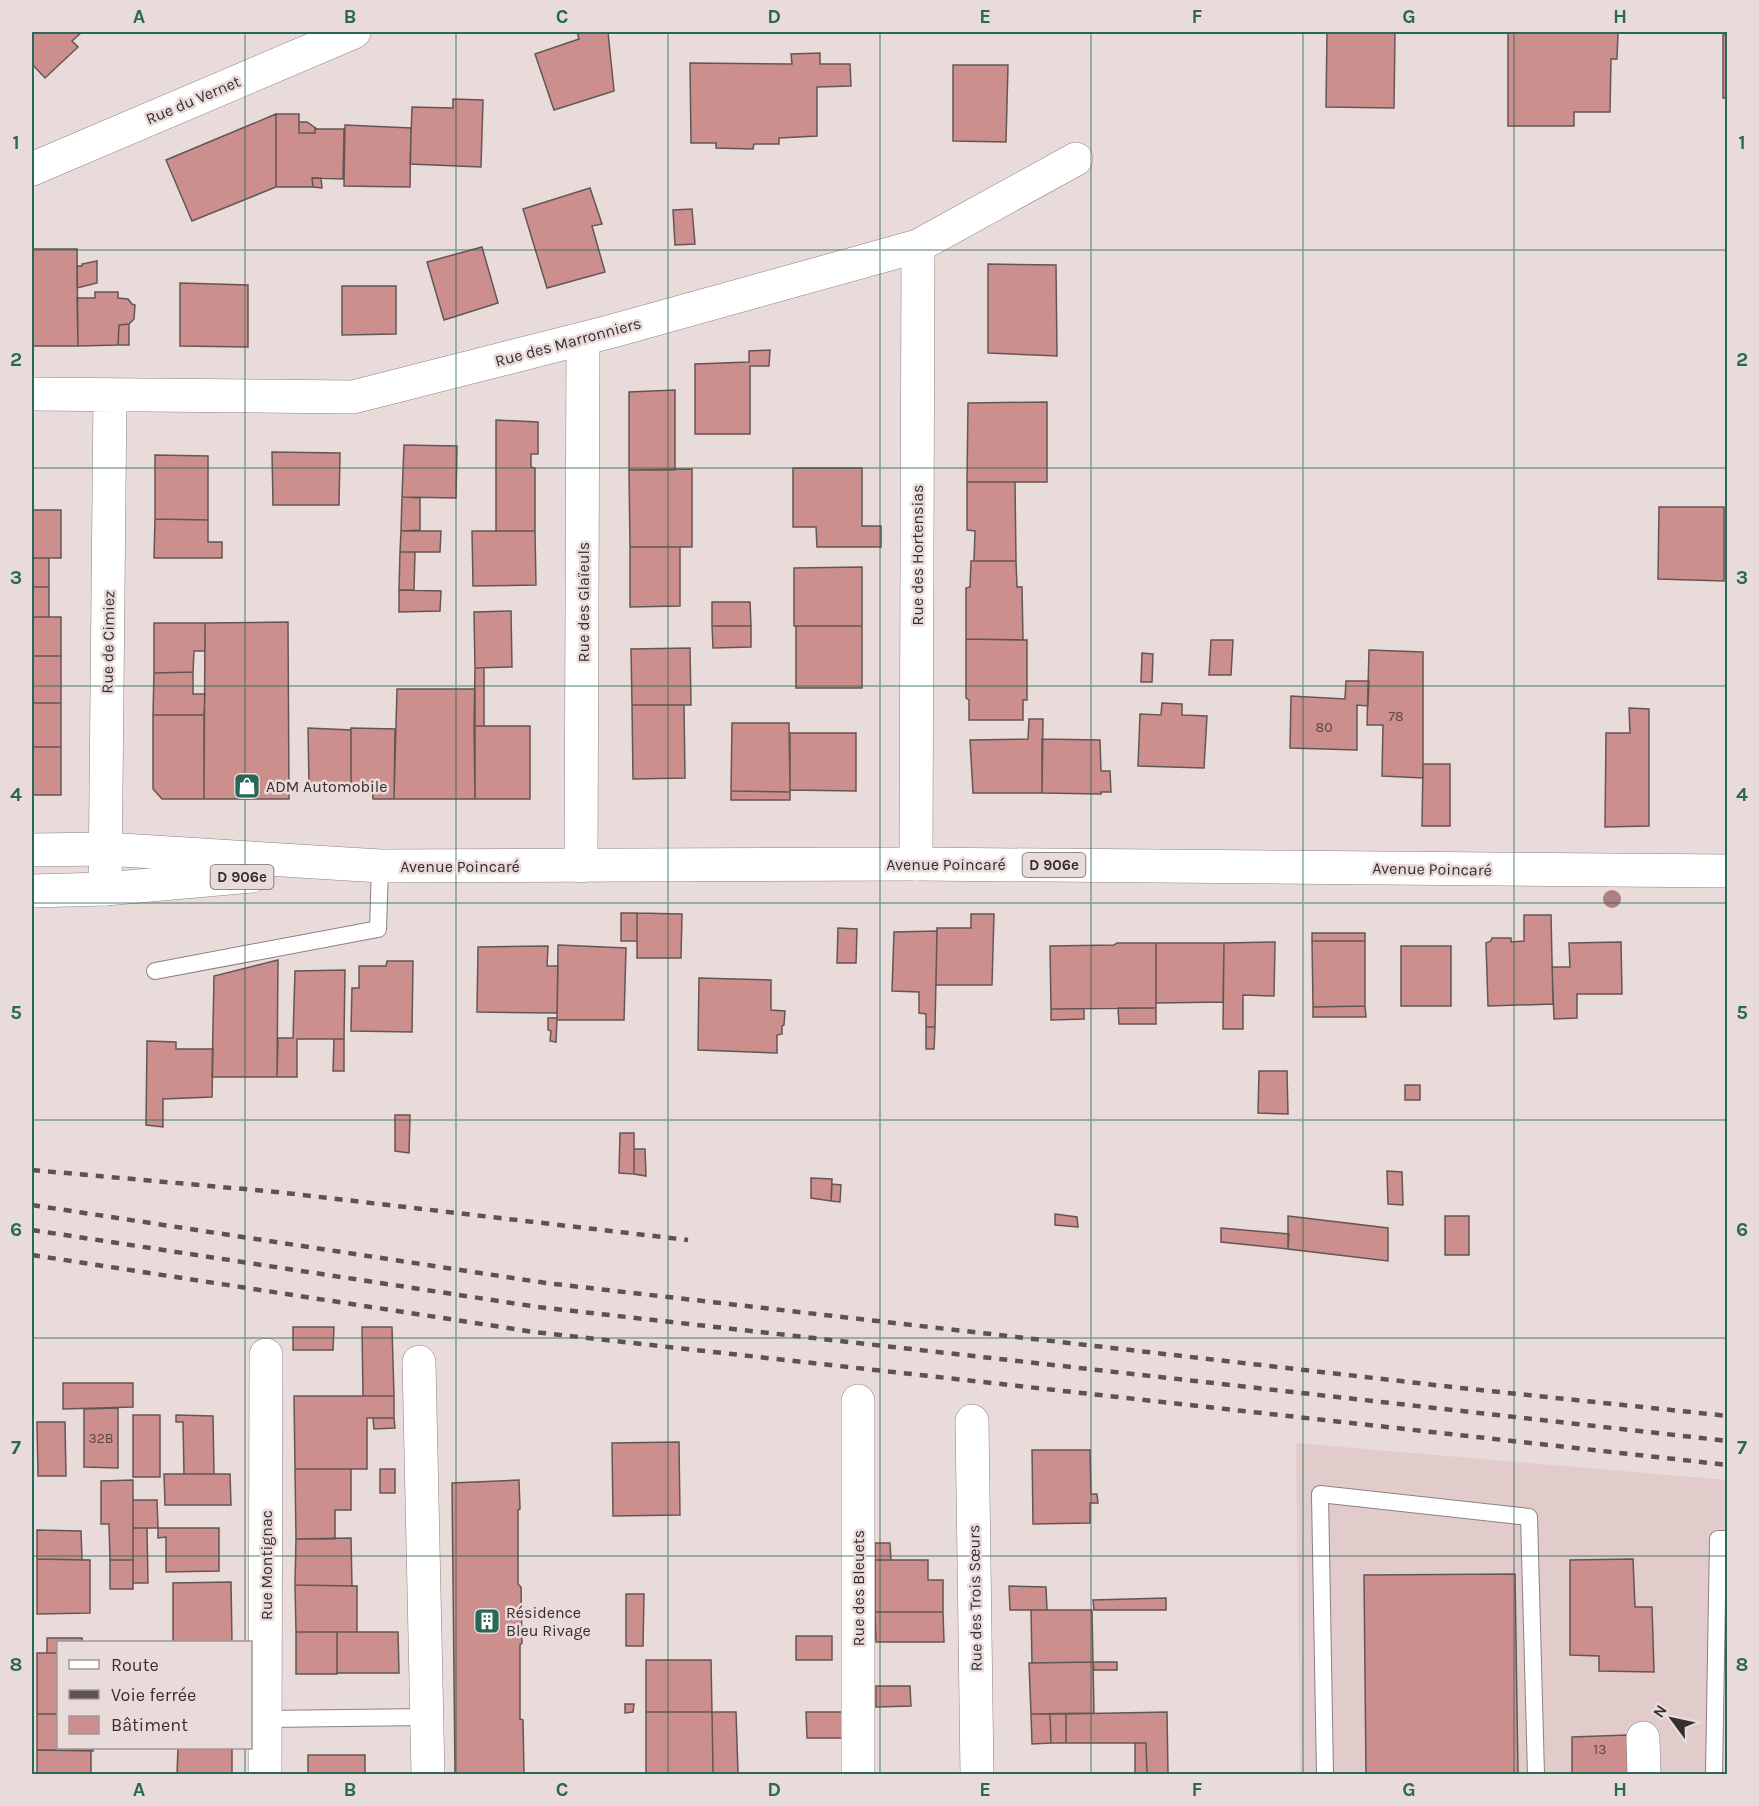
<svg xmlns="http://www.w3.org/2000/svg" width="1759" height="1806" font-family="Karla,sans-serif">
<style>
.built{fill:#e2cccb}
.building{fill:#cc8f8d;stroke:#635756;stroke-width:1.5}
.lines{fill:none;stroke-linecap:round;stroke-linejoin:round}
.service-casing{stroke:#8e8080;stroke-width:18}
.minor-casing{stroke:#8e8080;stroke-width:34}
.primary-casing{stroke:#8e8080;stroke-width:34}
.service{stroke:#fff;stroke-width:16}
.minor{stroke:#fff;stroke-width:33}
.primary{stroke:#fff;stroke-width:33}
.rail{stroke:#5b5453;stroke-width:4.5;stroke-dasharray:8 8;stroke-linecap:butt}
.tree{fill:#af8080}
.grid{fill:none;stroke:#286856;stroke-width:1.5;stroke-opacity:0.55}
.labels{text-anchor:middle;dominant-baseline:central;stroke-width:5;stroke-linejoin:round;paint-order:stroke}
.number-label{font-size:14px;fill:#5b4846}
.shield{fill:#e9dbda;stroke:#6b6362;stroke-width:1.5}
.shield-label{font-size:15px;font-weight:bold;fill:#35302f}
.street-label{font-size:16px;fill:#35302f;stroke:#e9dbda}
.poi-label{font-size:16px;fill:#35302f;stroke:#e9dbda;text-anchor:start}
.neatline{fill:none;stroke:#286856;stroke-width:2}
.grid-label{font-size:20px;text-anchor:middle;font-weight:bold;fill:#286856}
</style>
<rect width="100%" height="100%" fill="#e9dbda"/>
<path class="built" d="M1296,1443L1727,1480V1774H1300Z"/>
<path class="building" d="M32,32H82L72,41L78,47L45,78L32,64Z
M577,32H608L614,91L554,110L535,54L579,39Z
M1327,32H1395L1394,108L1326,107Z
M1508,32H1618L1617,59H1611L1610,112H1574V126H1508Z
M1723,35H1728V98H1723Z
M820,53V64H850L851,86L817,87V136L779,138V144H754L753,149L716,148V143H691L690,63L792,64L791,54Z
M953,65H1008L1006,142L953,141Z
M453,99L483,100L481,167L410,164L412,107L453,108Z
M276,114H299V133H315V129H344L343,179L312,178L313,187H276Z
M276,114V187L192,221L166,160Z
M299,122H307L317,129H315V133H299Z
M345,125L411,128L410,187L344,186Z
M312,178H321L322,188L313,187Z
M590,188L602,224L592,226L605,272L547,288L523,209Z
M692,209L695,244L675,245L673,210Z
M482,247L498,303L444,320L427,262Z
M32,249H77L78,346H32Z
M97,261V283L77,288V266H82V264Z
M988,264L1056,265L1057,356L988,353Z
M180,283L248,285V347L180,346Z
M342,286H396V334L342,335Z
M95,292H118V298L128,299L132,304L135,305L134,319L129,324L119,325L118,345L78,346L77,298H95Z
M129,324V345H118L119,325Z
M770,350L769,366H750V434H695V364L749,362V351Z
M675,390V470H629V392Z
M1047,402V482H967L968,403Z
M496,420L538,422V454H531V467L535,468V531H496Z
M404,445L457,446L456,498L402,497Z
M272,452L340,453L339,505H273Z
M155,455L208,456V520L155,519Z
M793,468H862V526H881V547H817L816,527H793Z
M692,469V547H630L629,470Z
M967,482H1015L1016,561H974L975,531L967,530Z
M402,497L420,498V530L401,531Z
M1659,507H1724V581L1658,579Z
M32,510H61V558H32Z
M155,519L208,520V542H222V558H154Z
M401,531H441L440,552H400Z
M472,531H535L536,585L473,586Z
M630,547H680V606L630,607Z
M400,552H415L414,590H399Z
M32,558H49V587H32Z
M971,561H1016L1017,587H1022L1023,640L966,639V588L970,587Z
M862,567V626H794V568Z
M32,587H49V617H32Z
M399,590L441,591L440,611L399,612Z
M712,602H750L751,626H712Z
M511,611L512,667L475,668L474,612Z
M32,617H61V656H32Z
M288,622L289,799H204L205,623Z
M154,623H205V651H194L193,672L154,673Z
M712,626H751V647L713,648Z
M796,626H862V688H796Z
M966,639L1027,640V700H1023V720H969V700L966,698Z
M1211,640H1233L1231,675H1209Z
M690,648L691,705H632L631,649Z
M1369,650L1423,652V778L1382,776L1383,725H1367Z
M1142,653L1153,654L1152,682H1141Z
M32,656H61V703H32Z
M475,668H484V726H474Z
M193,672V694H205L204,715H153L154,673Z
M1346,681H1369L1368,706L1357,705V750L1290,748L1291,696L1345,699Z
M397,689H475V799H394Z
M32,703H61V747H32Z
M1162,703L1182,704V715L1207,716L1204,768L1138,766L1140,714L1161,715Z
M632,705H684L685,778L633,779Z
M1629,708L1649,709V826L1605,827L1606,733H1630Z
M153,715H204V799H162L153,789Z
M1029,719H1043L1042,793H973L970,740L1028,739Z
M732,723H789L790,792L731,791Z
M474,726H530V799H475Z
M308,728L351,730V785H309Z
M351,728L395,729L394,799H373L372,785H351Z
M790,733H856V791L790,790Z
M1042,739L1100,740L1101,771H1110L1111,792H1101V794L1042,793Z
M32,747H61V795H32Z
M1423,764H1450V826H1422Z
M731,791L790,792V800H731Z
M621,913H637V941H621Z
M637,913L682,914L681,958H637Z
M971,914H994L992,985H936L937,928H971Z
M1524,915H1551L1553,1004L1488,1006L1486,943L1491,941L1492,938H1511V942L1524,941Z
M838,928L857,929L856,963H837Z
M937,931L935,1027H926V1014L919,1013V992L892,991L894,932Z
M1312,933H1365V941H1312Z
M1312,941H1365V1006L1313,1007Z
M1275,942L1274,996L1243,995V1029H1223L1224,943Z
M1621,942L1622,994H1577V1018L1554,1019L1552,967H1570L1569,943Z
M1117,943H1156V1008L1051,1009L1050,946L1114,945Z
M1156,943H1224L1223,1002L1156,1003Z
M558,945L626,948L624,1020H557Z
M548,946L547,966H558L557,1013L477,1012L478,947Z
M1401,946H1451V1006H1401Z
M278,960L277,1077H212L214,976Z
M387,961H413L412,1032L351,1031L352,988H359V966H386Z
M345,970L344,1039H297V1077H277L278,1038H293L295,971Z
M699,978L771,980V1010L785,1011L784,1025L782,1026V1034L777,1035V1053L698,1050Z
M1365,1006L1366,1017H1313V1007Z
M1118,1008H1156V1024H1119Z
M1051,1009H1084V1019L1051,1020Z
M548,1018H557L556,1042L550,1041L551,1031L548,1030Z
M926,1027H935L934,1049H926Z
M334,1039H344V1071H333Z
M147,1041L176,1042V1049H213L212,1097L163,1099V1127L146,1125Z
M1259,1071H1287L1288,1114L1258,1113Z
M1405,1085H1420V1100H1405Z
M395,1115H410L409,1153L395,1151Z
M620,1133H634V1174L619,1173Z
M634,1149H645L646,1176L634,1174Z
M1387,1171L1402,1172L1403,1205L1388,1204Z
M811,1178L832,1179L831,1201L811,1198Z
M832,1184L841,1185L840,1202L831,1201Z
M1055,1214L1077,1217L1078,1227L1055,1225Z
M1288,1216L1388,1228V1261L1288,1249Z
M1445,1216H1469V1255H1445Z
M1221,1228L1289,1234L1288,1249L1221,1242Z
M293,1327H334L333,1350H293Z
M362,1327H392L394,1396H363Z
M63,1383H133V1407L63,1409Z
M294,1396H394V1418H367V1469H295Z
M118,1408V1468L84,1467V1409Z
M133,1415H160V1477H133Z
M176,1415L213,1416L214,1474H184L183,1422H176Z
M373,1418H394L395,1428L374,1429Z
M37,1422H65L66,1476H38Z
M679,1442L680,1515L613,1516L612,1443Z
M1032,1450H1090L1091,1494H1097L1098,1503H1090V1523L1033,1524Z
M295,1469H351V1510H335V1539H296Z
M380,1469H395V1493H380Z
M164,1474H230L231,1505H165Z
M133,1480V1560H110L109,1524H101V1481Z
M519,1480L520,1509L518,1510V1584L521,1587L522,1643L520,1645V1719L523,1720L524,1774H455L452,1483Z
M133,1500H157L158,1528H133Z
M133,1528H147L148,1583H133Z
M158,1528H219V1571L166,1572V1537L158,1538Z
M37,1530L81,1531L82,1560L37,1559Z
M351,1538L352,1586L295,1585L296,1539Z
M875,1543H890L891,1560H875Z
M37,1559L90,1560V1613L37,1614Z
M1633,1559L1635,1607H1652L1654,1672L1599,1671V1656L1570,1655V1560Z
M110,1560H133V1589H110Z
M875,1560H928V1580H943V1612H875Z
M1515,1574L1518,1774H1366L1364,1575Z
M231,1582L232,1642H173V1583Z
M295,1585L357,1586V1632H296Z
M1009,1586L1046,1587L1047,1610H1010Z
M626,1594H644L643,1646H626Z
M1166,1598V1610H1094L1093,1600Z
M1031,1610H1092L1093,1662L1032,1663Z
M875,1612H943L944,1642H876Z
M296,1632H337V1674H296Z
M337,1632H398L399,1673H337Z
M796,1636H832V1660H796Z
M47,1638H82V1642H58V1653H47Z
M37,1653H58V1714H37Z
M646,1660H711L712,1712H646Z
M1093,1662L1094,1713L1031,1714L1029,1663Z
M1093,1662H1117V1670H1094Z
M876,1686H910L911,1706L876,1707Z
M625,1704H634L633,1712L625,1713Z
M646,1712H712L713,1773H646Z
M712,1712H736L738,1773H713Z
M806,1712H844V1738H807Z
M1167,1712L1168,1774H1147L1146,1743H1066V1714Z
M37,1714H58V1748H93V1751L37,1750Z
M1031,1714H1050L1051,1743L1032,1744Z
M1050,1714H1066V1743H1051Z
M1627,1735L1628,1774H1572V1737Z
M1135,1743H1146L1147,1774H1135Z
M178,1748H232V1774H177Z
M37,1750H91V1774H37Z
M308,1755H365V1774H308Z"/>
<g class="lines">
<defs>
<path id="service" d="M155,971L378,929L380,866
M265,1719L427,1717
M1325,1774L1320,1494L1529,1517L1536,1774
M1714,1774L1718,1539H1728"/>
<path id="minor" d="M32,169L354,32
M32,394L353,397L609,332L918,246L1076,159
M916,864L918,246
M581,866L583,339
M105,889L110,395
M419,1362L428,1774
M858,1401V1774
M972,1421L977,1774
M1643,1738L1644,1774
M265,1774L266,1355"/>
<path id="primary" d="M32,850L105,849L380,866L916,864L1728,871
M32,891L105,889L252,876"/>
</defs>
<use href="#service" class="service-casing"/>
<use href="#minor" class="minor-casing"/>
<use href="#primary" class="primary-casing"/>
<use href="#service" class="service"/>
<use href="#minor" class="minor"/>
<use href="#primary" class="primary"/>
<path class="rail" d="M32,1170L277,1192L688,1240
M32,1205L546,1283L1461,1388L1728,1416
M32,1230L538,1307L1728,1441
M32,1255L534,1332L1728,1465"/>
</g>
<circle class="tree" cx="1612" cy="899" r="9"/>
<path class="grid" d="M245,32V1642M456,32V1774M668,32V1774M880,32V1774M1091,32V1774M1303,32V1774M1514,32V1774M32,250H1728M32,468H1728M32,686H1728M32,903H1728M32,1120H1728M32,1338H1728M32,1556H1728M245,1748V1774"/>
<defs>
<symbol id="shop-square" viewBox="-11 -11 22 22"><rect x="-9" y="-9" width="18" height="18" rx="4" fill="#286856" stroke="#e9dbda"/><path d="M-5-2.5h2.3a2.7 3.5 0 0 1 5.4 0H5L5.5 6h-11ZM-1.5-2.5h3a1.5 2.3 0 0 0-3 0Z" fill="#fff"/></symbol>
<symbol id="building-square" viewBox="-11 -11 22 22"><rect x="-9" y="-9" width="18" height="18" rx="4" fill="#286856" stroke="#e9dbda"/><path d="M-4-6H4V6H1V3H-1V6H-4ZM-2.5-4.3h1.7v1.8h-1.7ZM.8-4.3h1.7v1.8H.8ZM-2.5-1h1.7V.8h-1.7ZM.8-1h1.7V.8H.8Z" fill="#fff"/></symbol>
</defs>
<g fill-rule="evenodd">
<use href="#shop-square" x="232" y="771" width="30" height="30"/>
<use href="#building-square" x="472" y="1606" width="30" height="30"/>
</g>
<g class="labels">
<g class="number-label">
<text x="1396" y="716">78</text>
<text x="1324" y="727">80</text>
<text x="101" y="1438">32B</text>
<text x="1600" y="1749">13</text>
</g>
<g class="shield">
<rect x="1022.5" y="853" width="63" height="24" rx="4.5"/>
<rect x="210.5" y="865" width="63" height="24" rx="4.5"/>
</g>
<g class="shield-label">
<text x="1054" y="865">D 906e</text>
<text x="242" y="877">D 906e</text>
</g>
<g class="street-label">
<text transform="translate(193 100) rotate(-23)">Rue du Vernet</text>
<text transform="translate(568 342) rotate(-15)">Rue des Marronniers</text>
<text transform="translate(917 555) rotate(-90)">Rue des Hortensias</text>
<text transform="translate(583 602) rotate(-90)">Rue des Glaïeuls</text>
<text transform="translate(108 642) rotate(-89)">Rue de Cimiez</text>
<text x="946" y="864">Avenue Poincaré</text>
<text x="460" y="866">Avenue Poincaré</text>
<text transform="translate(1432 869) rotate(1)">Avenue Poincaré</text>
<text transform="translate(266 1565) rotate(-90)">Rue Montignac</text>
<text transform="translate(858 1588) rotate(-90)">Rue des Bleuets</text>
<text transform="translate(975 1598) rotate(-91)">Rue des Trois Sœurs</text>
</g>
<g class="poi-label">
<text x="266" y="786">ADM Automobile</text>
<text x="506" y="1612">Résidence<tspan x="506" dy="18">Bleu Rivage</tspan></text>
</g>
</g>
<rect width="1759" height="1806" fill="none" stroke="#e9dbda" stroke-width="66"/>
<rect x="57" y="1641" width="195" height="108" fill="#e9dbda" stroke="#a19796" stroke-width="1.5"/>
<rect x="69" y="1660" width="30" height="9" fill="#ffffff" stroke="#a19796" stroke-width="1.5"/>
<text x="111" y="1671" font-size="18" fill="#35302f">Route</text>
<rect x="69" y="1690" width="30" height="9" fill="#5b5453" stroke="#a19796" stroke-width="1.5"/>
<text x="111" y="1701" font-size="18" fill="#35302f">Voie ferrée</text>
<rect x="69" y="1716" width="30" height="18" fill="#cc8f8d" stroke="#a19796" stroke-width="1.5"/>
<text x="111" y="1731" font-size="18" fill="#35302f">Bâtiment</text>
<g transform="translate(1672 1719) rotate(303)" stroke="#e9dbda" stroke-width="4.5" paint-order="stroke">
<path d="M0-4.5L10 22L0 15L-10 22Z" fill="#35302f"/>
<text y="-9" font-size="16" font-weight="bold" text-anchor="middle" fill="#35302f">N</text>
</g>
<rect x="33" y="33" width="1693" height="1740" class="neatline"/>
<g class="grid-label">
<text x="139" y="23">A</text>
<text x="350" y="23">B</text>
<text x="562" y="23">C</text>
<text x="774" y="23">D</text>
<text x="985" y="23">E</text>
<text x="1197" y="23">F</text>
<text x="1409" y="23">G</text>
<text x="1620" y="23">H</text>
<text x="16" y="149">1</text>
<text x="1742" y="149">1</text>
<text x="16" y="366">2</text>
<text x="1742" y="366">2</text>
<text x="16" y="584">3</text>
<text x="1742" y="584">3</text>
<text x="16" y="801">4</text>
<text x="1742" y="801">4</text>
<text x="16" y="1019">5</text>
<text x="1742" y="1019">5</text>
<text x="16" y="1236">6</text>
<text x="1742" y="1236">6</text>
<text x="16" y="1454">7</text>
<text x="1742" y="1454">7</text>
<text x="16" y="1671">8</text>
<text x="1742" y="1671">8</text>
<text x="139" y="1796">A</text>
<text x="350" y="1796">B</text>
<text x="562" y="1796">C</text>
<text x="774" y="1796">D</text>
<text x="985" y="1796">E</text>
<text x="1197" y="1796">F</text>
<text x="1409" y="1796">G</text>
<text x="1620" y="1796">H</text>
</g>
</svg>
